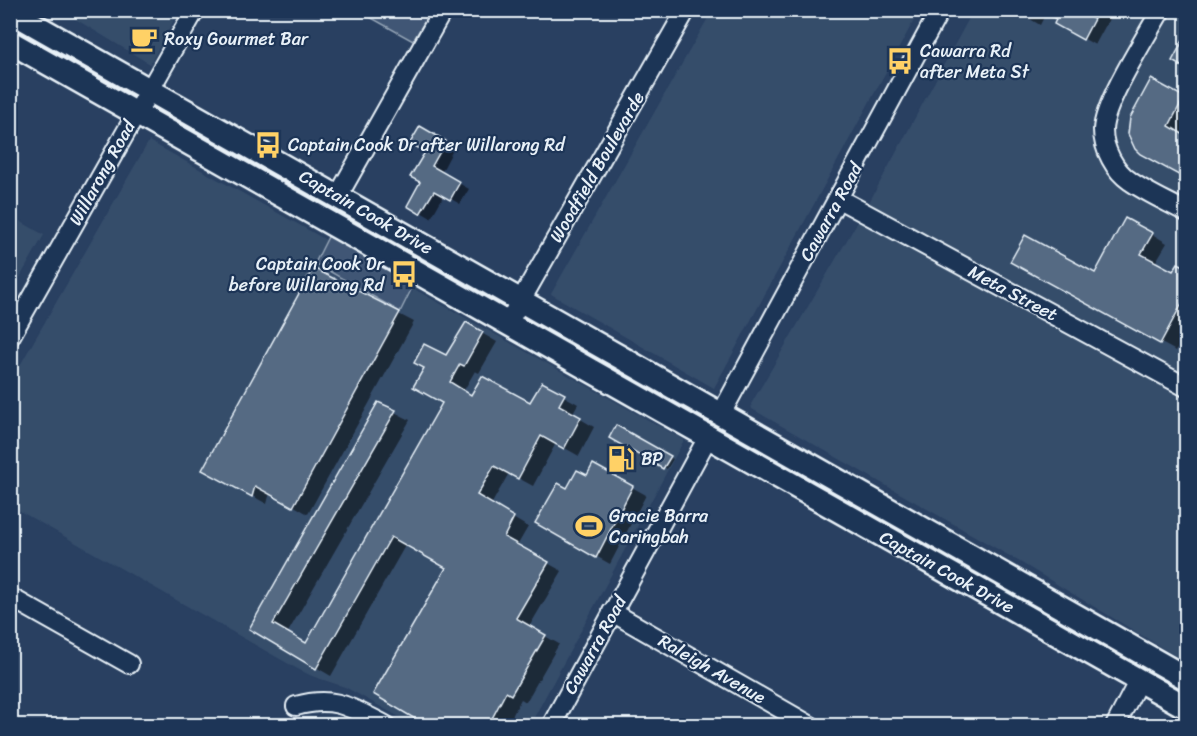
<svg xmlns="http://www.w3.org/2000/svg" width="1197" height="736" font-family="Sriracha,sans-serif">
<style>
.built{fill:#364d6b}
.green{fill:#415774;stroke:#94a4b6;stroke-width:1.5}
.shadow{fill:#0007}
.building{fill:#556a83;stroke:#e8f1f8;stroke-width:1.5}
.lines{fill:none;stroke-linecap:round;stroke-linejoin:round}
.minor-casing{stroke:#e8f1f8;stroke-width:22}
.major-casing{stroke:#e8f1f8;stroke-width:27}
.minor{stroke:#1d3557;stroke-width:18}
.major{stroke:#1d3557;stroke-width:22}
.labels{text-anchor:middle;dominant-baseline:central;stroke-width:4.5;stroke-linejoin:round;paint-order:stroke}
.poi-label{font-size:18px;fill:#e8f1f8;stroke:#1d3557;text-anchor:start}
.street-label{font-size:18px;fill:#e8f1f8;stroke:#1d3557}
</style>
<rect width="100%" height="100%" fill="#294061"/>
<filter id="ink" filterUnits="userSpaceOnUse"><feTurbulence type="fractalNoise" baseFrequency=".0167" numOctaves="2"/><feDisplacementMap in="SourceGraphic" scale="12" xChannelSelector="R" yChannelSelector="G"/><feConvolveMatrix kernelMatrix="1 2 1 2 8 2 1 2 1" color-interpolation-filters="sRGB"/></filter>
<g filter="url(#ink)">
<path class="built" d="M62,11H179L150,64Z
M712,11H919L714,388L551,294Z
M973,11H1186V662L1015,559L752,409L751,404L871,199Z
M149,141L326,240L313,264L400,312L414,289L684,440L530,725H414L345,687L312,676L296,668L11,506V381Z
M11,216L44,235L11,293Z"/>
<path class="green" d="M359,11H431L413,41Z
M329,235L415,282L400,312L315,263Z"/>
<path class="shadow" d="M1015,10H1114L1095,45L1056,23L1058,19L1046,13L1040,25Z
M1152,81L1186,100V128L1183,135L1186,137V178L1157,162Z
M421,128L454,148L441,173L469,189L460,204L444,195L431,218L409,205L422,182L427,151Z
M1152,234L1167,243L1155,263L1174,273L1178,265L1186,269V331L1176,351L1027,270L1096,275Z
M314,270L414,322L308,514L270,492L267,504L204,469Z
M466,324L497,342L479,373L475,371L463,392L471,397L531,405L542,384L578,404L572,414L594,427L579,456L556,443L533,486L509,473L491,505L528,527L517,546L562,571L529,627L559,644L526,702L521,699L507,726H430L448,568L406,544L331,676L251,629L379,404L410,420L287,634L307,645L444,402L446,357Z
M617,427L673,459L667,469L611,438Z
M594,466L646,495L610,564L537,523L568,490L587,477Z"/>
<path class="building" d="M1040,10H1090L1088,16L1094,19L1083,40L1054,24L1056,19Z
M1186,35V69L1172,61Z
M1151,79L1184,97L1169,126L1186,136V179L1140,154L1135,149L1128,134L1130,118Z
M420,126L446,141L432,166L460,182L450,200L434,191L420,214L407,206L420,182L410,177L425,152L410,143Z
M1125,218L1153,233L1141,254L1173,271L1178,263L1186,267V296L1160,344L1010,262L1025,235L1095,273Z
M313,268L400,312L293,507L255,486L252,497L202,470Z
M466,322L483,332L464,366L460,364L450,382L471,395L482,376L530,402L542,382L565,394L559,405L581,417L564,449L541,436L518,479L494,466L477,495L514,517L504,537L549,562L516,618L546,635L511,695L506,692L488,726H427L373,694L446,568L391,537L316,669L249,629L378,402L396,410L273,624L306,643L442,403L413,387L424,368L414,363L424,344L446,355Z
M616,425L671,456L663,469L609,438Z
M593,464L633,486L596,558L535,523L558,483L567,488L577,470L587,475Z"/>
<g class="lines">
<defs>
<path id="minor" d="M1161,10C1146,37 1104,102 1103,130C1103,149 1115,171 1130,181C1147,193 1168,202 1186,212
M338,196L443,10
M839,199L1186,387
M508,323L686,10
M10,337L195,10
M721,414L940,10
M10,597L129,664
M612,612L811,726
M296,706C336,695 351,708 387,726
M551,726L708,437
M1115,726L1139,680"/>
<path id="major" d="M10,11L1186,678
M10,42L1186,707"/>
</defs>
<use href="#minor" class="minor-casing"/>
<use href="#major" class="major-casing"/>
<use href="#minor" class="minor"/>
<use href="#major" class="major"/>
</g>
</g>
<defs>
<symbol id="cafe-bare" viewBox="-9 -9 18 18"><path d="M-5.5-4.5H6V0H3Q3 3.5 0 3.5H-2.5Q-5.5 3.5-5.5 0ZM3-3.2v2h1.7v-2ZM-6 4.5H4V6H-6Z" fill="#ffd166" stroke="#1d3557" stroke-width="2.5" paint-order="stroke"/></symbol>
<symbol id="bus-bare" viewBox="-9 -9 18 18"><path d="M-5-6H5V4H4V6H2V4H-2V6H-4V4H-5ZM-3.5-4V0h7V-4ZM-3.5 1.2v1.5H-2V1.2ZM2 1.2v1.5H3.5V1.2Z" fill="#ffd166" stroke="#1d3557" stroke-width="2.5" paint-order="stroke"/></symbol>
<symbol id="fuel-bare" viewBox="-9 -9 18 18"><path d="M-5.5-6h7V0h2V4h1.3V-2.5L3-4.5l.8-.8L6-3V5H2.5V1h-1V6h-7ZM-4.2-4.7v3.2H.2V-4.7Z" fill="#ffd166" stroke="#1d3557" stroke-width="2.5" paint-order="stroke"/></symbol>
<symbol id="stadium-bare" viewBox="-9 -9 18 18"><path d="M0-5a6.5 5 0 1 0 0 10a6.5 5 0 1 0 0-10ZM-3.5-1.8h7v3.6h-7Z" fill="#ffd166" stroke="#1d3557" stroke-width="2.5" paint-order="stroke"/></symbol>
</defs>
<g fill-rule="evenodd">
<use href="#cafe-bare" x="125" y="20" width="38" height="38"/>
<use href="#bus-bare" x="881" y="42" width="38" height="38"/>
<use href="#bus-bare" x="249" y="126" width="38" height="38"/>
<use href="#bus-bare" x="385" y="255" width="38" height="38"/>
<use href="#fuel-bare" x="602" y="440" width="38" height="38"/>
<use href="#stadium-bare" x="570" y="507" width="38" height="38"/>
</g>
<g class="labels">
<g class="poi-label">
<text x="164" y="39">Roxy Gourmet Bar</text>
<text x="920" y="51">Cawarra Rd<tspan x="920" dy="21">after Meta St</tspan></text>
<text x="288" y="145">Captain Cook Dr after Willarong Rd</text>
<text x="384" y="264" text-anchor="end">Captain Cook Dr<tspan x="384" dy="21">before Willarong Rd</tspan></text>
<text x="641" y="459">BP</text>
<text x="609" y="516">Gracie Barra<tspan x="609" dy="21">Caringbah</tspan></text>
</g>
<g class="street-label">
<text transform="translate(597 167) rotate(-60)">Woodfield Boulevarde</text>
<text transform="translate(102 173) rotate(-61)">Willarong Road</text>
<text transform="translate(366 212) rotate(30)">Captain Cook Drive</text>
<text transform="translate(831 212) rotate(-61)">Cawarra Road</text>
<text transform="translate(1013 293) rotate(28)">Meta Street</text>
<text transform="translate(947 572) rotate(29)">Captain Cook Drive</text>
<text transform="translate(595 645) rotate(-61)">Cawarra Road</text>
<text transform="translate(712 669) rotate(30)">Raleigh Avenue</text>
</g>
</g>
<rect width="1197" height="736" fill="none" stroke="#1d3557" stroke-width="36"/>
<rect x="18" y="18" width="1161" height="700" fill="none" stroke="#e8f1f8" stroke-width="2" filter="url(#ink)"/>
</svg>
